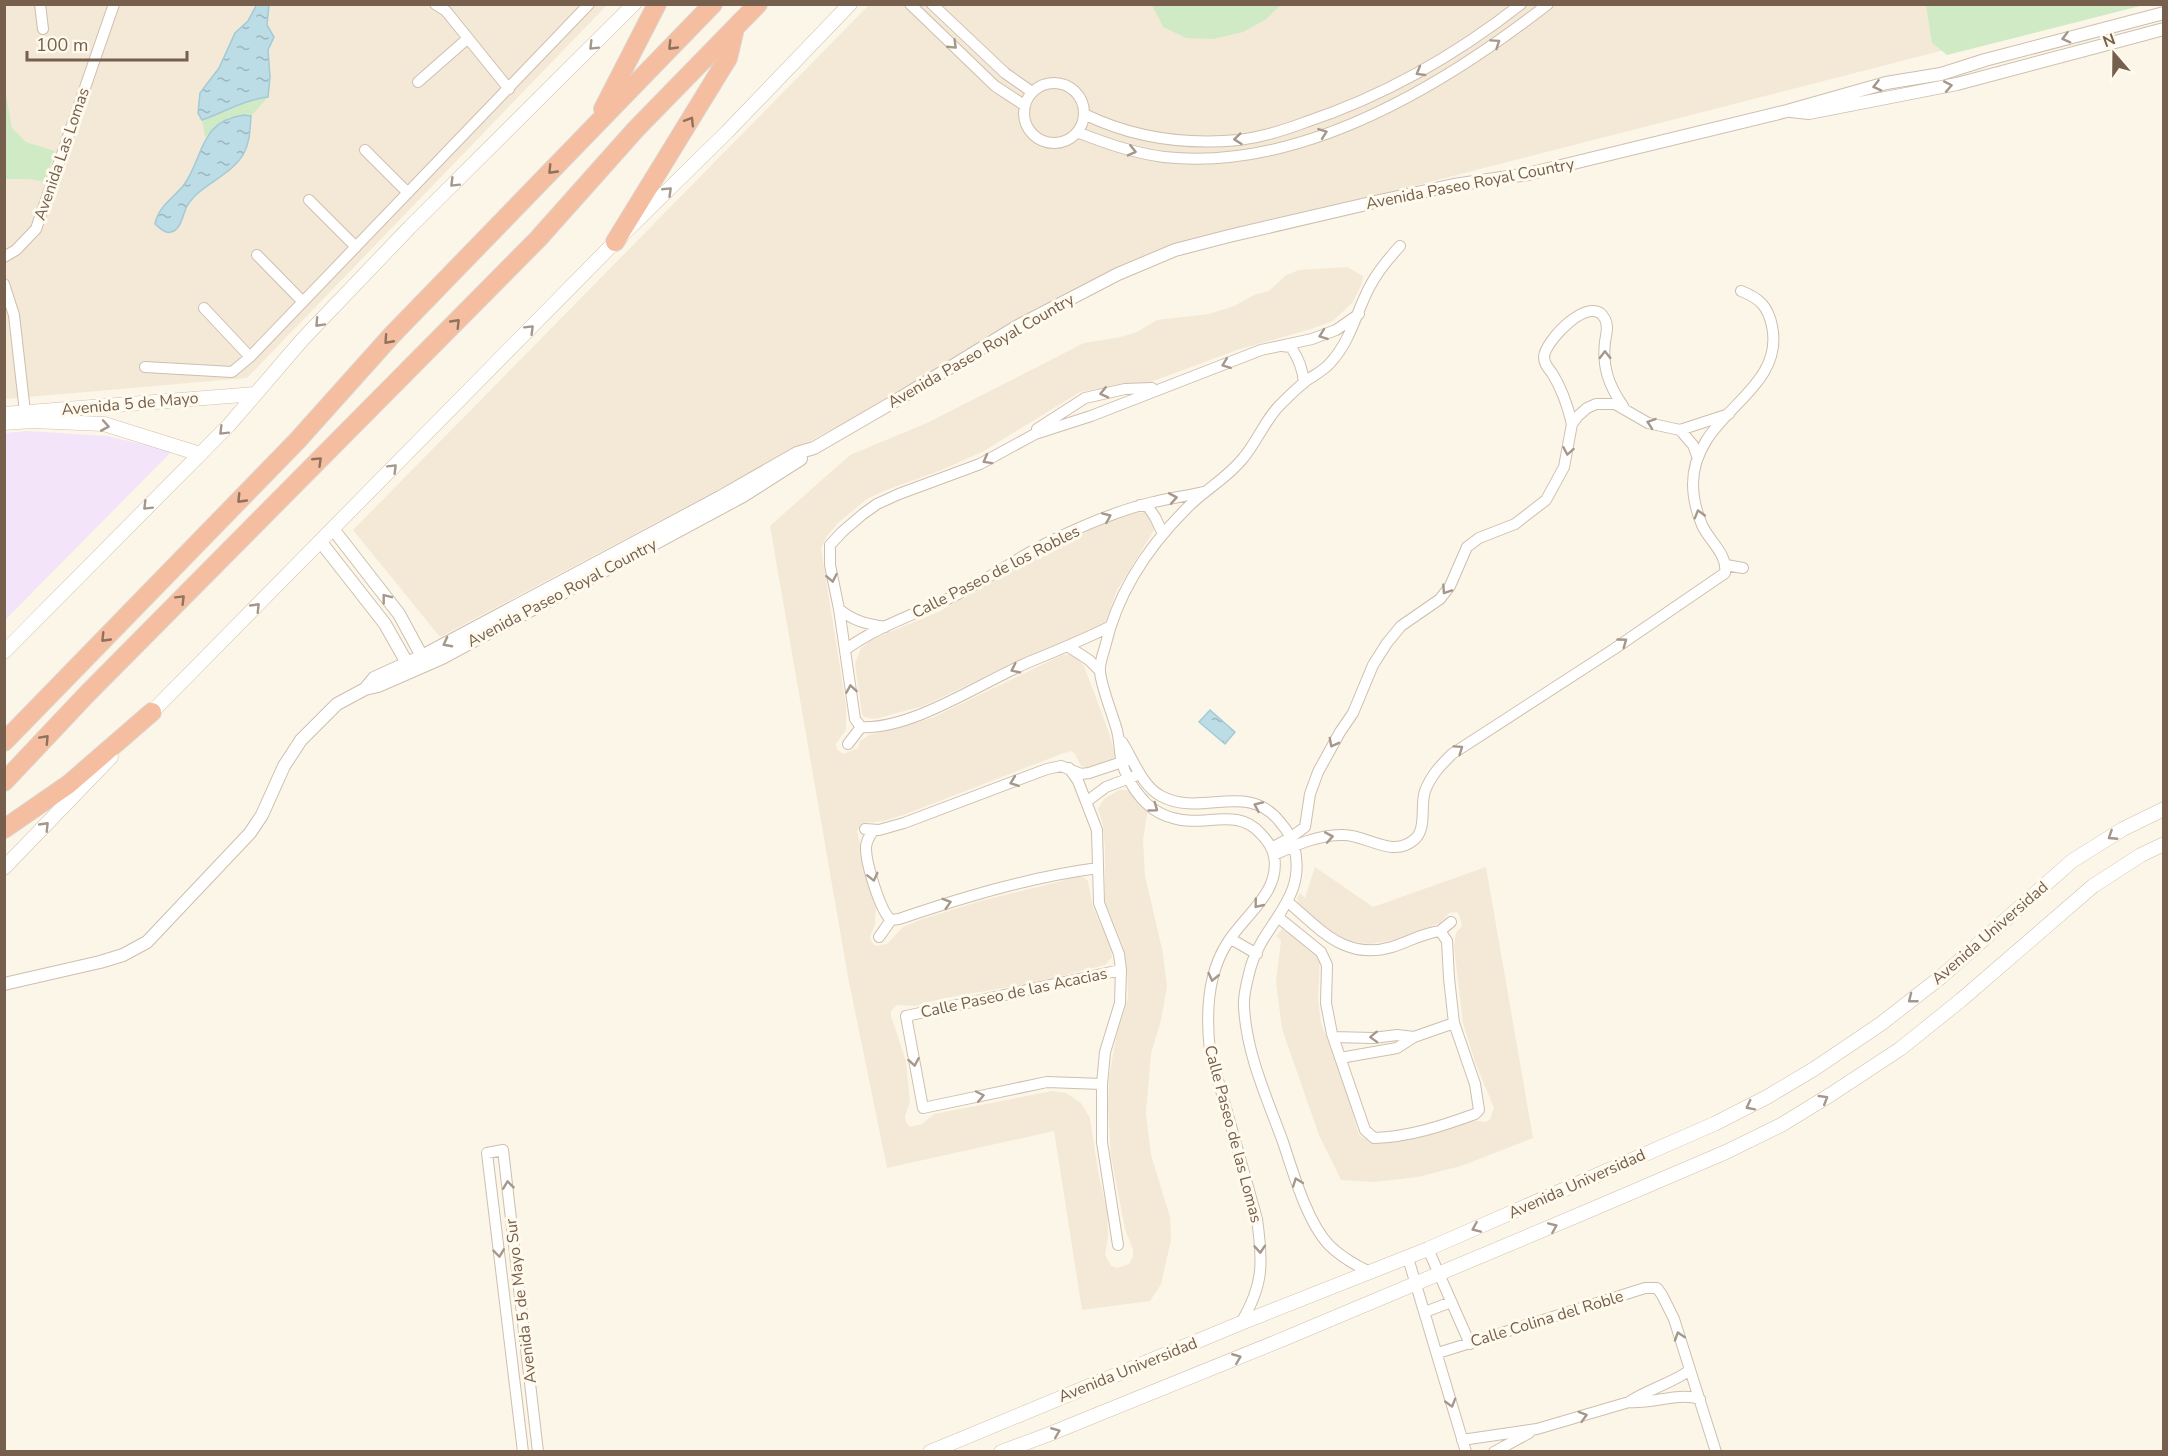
<svg xmlns="http://www.w3.org/2000/svg" width="2168" height="1456" font-family="'Nunito Sans',sans-serif">
<style>
.residential{fill:#f4e9d6}
.education{fill:#f3e4f9}
.green{fill:#d1eac6}
.water{fill:url(#water-ripples);stroke:#a3cad7;stroke-width:1.5}
.lines{fill:none;stroke-linecap:round;stroke-linejoin:round}
.minor-casing{stroke:#cebfae;stroke-width:12}
.tertiary-casing{stroke:#cebfae;stroke-width:14}
.secondary-casing{stroke:#d1c0ab;stroke-width:15}
.motorway-casing{stroke:#dbd5d0;stroke-width:20}
.minor{stroke:#fff;stroke-width:10}
.tertiary{stroke:#fff;stroke-width:12}
.secondary{stroke:#fff;stroke-width:14}
.motorway{stroke:#f5bea0;stroke-width:18}
.oneway{stroke:#a6978b}
.oneway2{stroke:#8f725d}
.labels{text-anchor:middle;dominant-baseline:central;stroke-width:6;stroke-linejoin:round;paint-order:stroke}
.street-label{font-size:16px;fill:#765f4c;stroke:#fffaee}
</style>
<defs>
<pattern id="water-ripples" width="26" height="14" patternUnits="userSpaceOnUse" patternTransform="scale(1.5)"><rect width="26" height="14" fill="#bcdce6"/><path d="M2 4q2-2 4 0t4 0M15 11q2-2 4 0t4 0" fill="none" stroke="#9db6bd"/></pattern>
</defs>
<rect width="100%" height="100%" fill="#fcf6e8"/>
<path class="residential" d="M4,5H607L247,378L5,399Z
M869,5H2120L1219,236L1161,255L440,637L353,530Z
M1347,267L1363,276L1362,283L1353,302L1333,321L1311,329L1237,350L1148,383L1128,384L1080,392L984,451L942,470L886,490L867,499L839,522L827,536L821,548L846,705V730L836,744L837,749L843,754L858,748L860,741L869,735L932,718L1062,655L1073,654L1084,666L1108,730L1115,753V759L1089,768L1081,766L1075,754L1071,751L1064,753L906,814L884,821L863,823L857,831L876,907L875,924L870,937L873,944L877,946L887,944L903,927L922,919L984,900L1062,881L1074,876L1083,877L1088,881L1093,907L1111,949L1112,957L1105,965L1038,982L945,998L915,1006L897,1005L891,1011V1016L906,1061L910,1102L905,1116L906,1122L910,1127L922,1124L934,1114L1052,1091L1066,1093L1081,1103L1090,1118L1098,1171L1107,1211L1108,1236L1105,1255L1111,1266L1117,1268L1129,1264L1133,1257V1250L1125,1229L1111,1156L1108,1109L1109,1077L1116,1038L1128,997L1127,969L1123,946L1105,901V847L1103,825L1098,809L1104,799L1119,790H1128L1148,809L1143,840L1145,876L1163,953L1167,987L1161,1020L1151,1054L1146,1113L1151,1155L1170,1217L1171,1240L1161,1284L1150,1301L1082,1310L1054,1131L887,1168L848,977L770,526L850,455L927,423L1084,343L1121,337L1137,332L1157,320L1209,314L1234,306L1254,295L1269,291L1286,275L1299,270Z
M1145,512L1150,517L1156,527L1117,590L1104,626L1006,667L923,706L875,719L864,717L862,714L855,664L861,648L871,640L938,612L976,592L1040,553L1073,537L1111,521L1137,513Z
M1315,867L1373,907L1486,867L1533,1138L1461,1166L1418,1177L1374,1182L1341,1180L1319,1135L1282,1029L1276,982L1281,940L1276,936L1282,929L1315,950L1320,959L1318,999L1321,1023L1342,1077L1359,1135L1370,1142H1378L1468,1120L1486,1122L1490,1119L1494,1108L1475,1062L1463,1023L1454,947L1456,933L1462,926L1459,915L1457,912L1449,913L1440,923L1393,940L1371,944L1350,941L1328,930L1298,904L1297,898L1300,893L1305,898Z"/>
<path class="education" d="M27,431L107,436L172,451L5,620V433Z"/>
<path class="green" d="M1152,5H1281L1265,20L1243,32L1213,39L1186,38L1163,27Z
M1926,5V4L2144,5L1947,55L1932,43Z
M5,90L12,128L26,142L55,151L45,182L29,179H5Z
M268,97L251,116L229,117L205,137L202,120C225,112 243,100 268,97Z"/>
<path class="water" d="M257,4L269,5L267,25L274,37L268,50L270,77L268,97C243,100 225,112 202,120L198,113L200,93L219,68L235,33L248,21Z
M244,115L251,116C250,129 250,142 244,153C231,177 201,183 187,206C183,214 181,230 171,232C165,234 160,228 155,224C158,207 172,199 183,186C204,159 198,121 244,115Z
M1210,710L1235,732L1225,744L1199,722Z"/>
<g class="lines">
<defs>
<path id="minor" d="M40,4L43,29
M435,4L446,11L509,89
M910,4L995,86L1024,105
M932,4L1005,73L1032,92
M418,82L467,39
M1024 113a30 30 0 1 1 60 0a30 30 0 1 1-60 0Z
M1084,114C1133,138 1185,145 1239,140C1262,137 1285,130 1306,122C1384,96 1456,55 1521,4
M1077,132C1105,143 1133,153 1164,157C1302,172 1443,86 1548,4
M365,150L408,193
M309,200L356,247
M257,255L303,302
M4,257L16,250L36,229L114,4
M4,284L14,315L25,412
M204,308L250,357
M1282,346L1291,347C1299,359 1303,369 1304,383
M145,367L232,372L250,357L589,4
M1572,424C1568,407 1562,389 1552,373C1548,368 1544,364 1544,357C1545,340 1592,292 1605,319C1609,327 1606,334 1605,342C1602,367 1609,386 1623,406
M1037,429L1085,398L1125,389L1152,388
M1680,430L1693,445L1697,456
M1140,505L1148,507L1155,517L1163,534
M1726,565L1743,568
M839,609C853,621 867,624 885,627
M1109,627C1083,640 1056,651 1029,662C982,682 912,730 861,727L855,719L839,609L830,565V545L842,532L863,514L877,504L899,494L980,464L1035,434L1091,416L1261,350L1312,339L1336,330L1359,314
M1069,647L1089,660L1099,670
M845,650C875,627 921,612 956,595C989,579 1018,557 1051,541C1084,525 1118,510 1154,502C1170,498 1187,496 1203,492
M1122,742C1133,759 1142,786 1161,796C1201,818 1247,780 1280,822C1286,829 1292,837 1294,846C1308,899 1264,922 1251,966C1248,978 1243,994 1244,1006C1246,1053 1267,1098 1283,1142C1293,1172 1307,1222 1329,1245C1341,1257 1355,1265 1370,1272
M848,744L861,727
M1069,768L1078,781L1097,830L1099,903L1119,954L1121,970L1120,1003L1105,1052L1102,1084V1142L1118,1245
M1086,802L1106,787L1135,776
M865,829L879,830L904,823L1047,769L1061,766L1081,774L1089,773L1128,760
M873,831C869,837 866,841 866,848C866,863 880,911 891,920
M1271,848L1290,838L1305,827L1310,794L1318,772L1340,732L1353,713L1373,665L1387,643L1401,626L1440,599L1450,586L1467,547L1479,538L1515,524L1546,500L1564,467L1572,424L1578,416L1587,408L1596,404H1615L1648,423L1680,430L1729,414
M1274,855C1295,845 1320,834 1344,835C1367,835 1393,859 1415,839C1427,828 1420,805 1425,791C1431,775 1441,765 1452,754L1614,649L1725,573C1728,554 1709,541 1702,525C1697,513 1693,497 1693,484C1693,468 1698,454 1706,441C1729,403 1783,378 1772,326C1768,306 1759,298 1741,291
M1288,902C1320,929 1345,961 1392,947C1408,942 1423,933 1440,931
M1279,918L1321,952L1327,965L1326,1003L1332,1034L1365,1130L1374,1138C1409,1137 1442,1126 1475,1114L1479,1110L1475,1084L1454,1023L1449,978L1447,941L1440,931
M891,920L899,919C964,897 1030,877 1098,868
M1440,931L1451,922
M879,937L891,920
M1231,939L1257,954
M906,1016L1121,970
M906,1016L923,1108
M1333,1037L1373,1038L1397,1035L1414,1037
M1340,1058L1397,1048L1414,1037L1454,1023
M923,1108L1047,1082L1102,1084
M1428,1249L1470,1344
M1408,1258L1466,1452
M1425,1312L1451,1302
M1241,1323C1264,1284 1263,1263 1257,1219L1210,1051C1206,1016 1207,976 1226,945C1243,916 1281,893 1274,856C1272,847 1267,840 1261,834C1237,806 1204,828 1173,818C1160,815 1147,806 1139,795C1132,787 1125,773 1122,763C1119,751 1120,739 1116,727C1111,710 1102,689 1100,672C1099,664 1103,654 1105,647C1117,594 1148,547 1186,509C1204,490 1228,478 1244,457C1258,440 1267,416 1283,402C1290,395 1298,387 1306,381C1314,375 1325,370 1331,362C1351,340 1356,313 1369,288C1377,272 1388,259 1400,246
M1438,1353L1645,1288H1657L1662,1295L1674,1319L1716,1452
M1629,1402C1653,1404 1677,1392 1700,1399
M1462,1440L1537,1429L1629,1402C1648,1389 1671,1384 1690,1370
M523,1452L487,1153L503,1150L538,1452
M1494,1452L1529,1433"/>
<path id="tertiary" d="M1791,111L1809,113L1957,84L2164,29
M333,529L399,614L425,662
M320,541L385,624L411,670
M365,689L374,678L422,656L720,497L797,453L814,448L902,397L1016,327L1118,274L1175,250L1229,236L1375,202L1454,185L1528,174L1787,111L1886,83L1941,74L1985,60L2164,13
M4,984L100,962L123,955L147,942L250,833L262,815L284,766L301,740L337,704L365,689L378,686L442,658L743,496L801,459"/>
<path id="secondary" d="M4,414L255,394
M4,423L32,421L104,424L200,454
M4,652L229,425L302,340L410,227L634,4
M146,718L615,242L727,132L850,4
M4,868L111,757
M930,1452L1241,1323L1428,1249L1714,1124L1767,1097L1814,1069L1882,1023L1941,977L2072,861L2123,829L2164,809
M1001,1452L1047,1435L1286,1338L1588,1211L1726,1152L1781,1125L1830,1095L1900,1049L1961,1000L2093,886L2141,855L2164,844"/>
<path id="motorway" d="M603,109L657,4
M615,242L728,58L735,28
M4,742L297,441L392,335L713,4
M4,782L87,694L538,239L636,129L758,4
M4,829L69,784L152,712"/>
</defs>
<use href="#minor" class="minor-casing"/>
<use href="#tertiary" class="tertiary-casing"/>
<use href="#secondary" class="secondary-casing"/>
<use href="#motorway" class="motorway-casing"/>
<use href="#minor" class="minor"/>
<use href="#tertiary" class="tertiary"/>
<use href="#secondary" class="secondary"/>
<use href="#motorway" class="motorway"/>
</g>
<defs><path id="oneway-chevron" d="M-2-3.5L2.5 0L-2 3.5" fill="none" stroke-width="1.6" stroke-linecap="round" stroke-linejoin="round" transform="scale(1.5)"/></defs>
<g class="oneway">
<use href="#oneway-chevron" transform="translate(2066 38) rotate(165)"/>
<use href="#oneway-chevron" transform="translate(1496 43) rotate(-34)"/>
<use href="#oneway-chevron" transform="translate(953 45) rotate(44)"/>
<use href="#oneway-chevron" transform="translate(593 46) rotate(135)"/>
<use href="#oneway-chevron" transform="translate(1420 72) rotate(150)"/>
<use href="#oneway-chevron" transform="translate(1877 86) rotate(166)"/>
<use href="#oneway-chevron" transform="translate(1948 86) rotate(-11)"/>
<use href="#oneway-chevron" transform="translate(1323 133) rotate(-20)"/>
<use href="#oneway-chevron" transform="translate(1238 139) rotate(174)"/>
<use href="#oneway-chevron" transform="translate(1132 151) rotate(13)"/>
<use href="#oneway-chevron" transform="translate(454 183) rotate(135)"/>
<use href="#oneway-chevron" transform="translate(668 191) rotate(-44)"/>
<use href="#oneway-chevron" transform="translate(319 323) rotate(133)"/>
<use href="#oneway-chevron" transform="translate(530 329) rotate(-45)"/>
<use href="#oneway-chevron" transform="translate(1323 335) rotate(160)"/>
<use href="#oneway-chevron" transform="translate(1605 355) rotate(-91)"/>
<use href="#oneway-chevron" transform="translate(1226 364) rotate(159)"/>
<use href="#oneway-chevron" transform="translate(1104 393) rotate(167)"/>
<use href="#oneway-chevron" transform="translate(1651 423) rotate(-161)"/>
<use href="#oneway-chevron" transform="translate(105 426) rotate(10)"/>
<use href="#oneway-chevron" transform="translate(223 431) rotate(135)"/>
<use href="#oneway-chevron" transform="translate(1568 451) rotate(100)"/>
<use href="#oneway-chevron" transform="translate(987 460) rotate(151)"/>
<use href="#oneway-chevron" transform="translate(393 468) rotate(-45)"/>
<use href="#oneway-chevron" transform="translate(1173 498) rotate(-10)"/>
<use href="#oneway-chevron" transform="translate(147 506) rotate(135)"/>
<use href="#oneway-chevron" transform="translate(1699 514) rotate(-106)"/>
<use href="#oneway-chevron" transform="translate(1107 517) rotate(-23)"/>
<use href="#oneway-chevron" transform="translate(832 578) rotate(79)"/>
<use href="#oneway-chevron" transform="translate(1446 590) rotate(124)"/>
<use href="#oneway-chevron" transform="translate(386 598) rotate(-128)"/>
<use href="#oneway-chevron" transform="translate(256 607) rotate(-46)"/>
<use href="#oneway-chevron" transform="translate(1623 642) rotate(-36)"/>
<use href="#oneway-chevron" transform="translate(447 643) rotate(152)"/>
<use href="#oneway-chevron" transform="translate(1015 669) rotate(154)"/>
<use href="#oneway-chevron" transform="translate(851 689) rotate(-99)"/>
<use href="#oneway-chevron" transform="translate(1333 743) rotate(118)"/>
<use href="#oneway-chevron" transform="translate(1459 749) rotate(-35)"/>
<use href="#oneway-chevron" transform="translate(1014 782) rotate(159)"/>
<use href="#oneway-chevron" transform="translate(1258 806) rotate(-156)"/>
<use href="#oneway-chevron" transform="translate(1154 808) rotate(36)"/>
<use href="#oneway-chevron" transform="translate(45 826) rotate(-46)"/>
<use href="#oneway-chevron" transform="translate(2112 836) rotate(147)"/>
<use href="#oneway-chevron" transform="translate(1329 837) rotate(-10)"/>
<use href="#oneway-chevron" transform="translate(873 877) rotate(76)"/>
<use href="#oneway-chevron" transform="translate(947 903) rotate(-17)"/>
<use href="#oneway-chevron" transform="translate(1258 904) rotate(129)"/>
<use href="#oneway-chevron" transform="translate(1213 977) rotate(103)"/>
<use href="#oneway-chevron" transform="translate(1912 999) rotate(142)"/>
<use href="#oneway-chevron" transform="translate(1374 1037) rotate(178)"/>
<use href="#oneway-chevron" transform="translate(914 1062) rotate(80)"/>
<use href="#oneway-chevron" transform="translate(980 1096) rotate(-12)"/>
<use href="#oneway-chevron" transform="translate(1824 1099) rotate(-31)"/>
<use href="#oneway-chevron" transform="translate(1750 1106) rotate(153)"/>
<use href="#oneway-chevron" transform="translate(1297 1182) rotate(-110)"/>
<use href="#oneway-chevron" transform="translate(508 1185) rotate(-97)"/>
<use href="#oneway-chevron" transform="translate(1553 1227) rotate(-23)"/>
<use href="#oneway-chevron" transform="translate(1476 1228) rotate(157)"/>
<use href="#oneway-chevron" transform="translate(1260 1249) rotate(86)"/>
<use href="#oneway-chevron" transform="translate(499 1253) rotate(83)"/>
<use href="#oneway-chevron" transform="translate(1679 1336) rotate(-108)"/>
<use href="#oneway-chevron" transform="translate(1237 1358) rotate(-22)"/>
<use href="#oneway-chevron" transform="translate(1451 1403) rotate(74)"/>
<use href="#oneway-chevron" transform="translate(1583 1416) rotate(-16)"/>
<use href="#oneway-chevron" transform="translate(1056 1432) rotate(-22)"/>
</g>
<g class="oneway2">
<use href="#oneway-chevron" transform="translate(672 46) rotate(134)"/>
<use href="#oneway-chevron" transform="translate(690 121) rotate(-58)"/>
<use href="#oneway-chevron" transform="translate(552 170) rotate(134)"/>
<use href="#oneway-chevron" transform="translate(456 323) rotate(-46)"/>
<use href="#oneway-chevron" transform="translate(388 340) rotate(132)"/>
<use href="#oneway-chevron" transform="translate(318 461) rotate(-44)"/>
<use href="#oneway-chevron" transform="translate(241 499) rotate(134)"/>
<use href="#oneway-chevron" transform="translate(181 599) rotate(-45)"/>
<use href="#oneway-chevron" transform="translate(105 638) rotate(134)"/>
<use href="#oneway-chevron" transform="translate(45 739) rotate(-47)"/>
</g>
<g class="labels">
<g class="street-label">
<text transform="translate(62 154) rotate(-71)">Avenida Las Lomas</text>
<text transform="translate(1470 184) rotate(-11)">Avenida Paseo Royal Country</text>
<text transform="translate(981 351) rotate(-30)">Avenida Paseo Royal Country</text>
<text transform="translate(130 404) rotate(-5)">Avenida 5 de Mayo</text>
<text transform="translate(996 572) rotate(-27)">Calle Paseo de los Robles</text>
<text transform="translate(562 593) rotate(-28)">Avenida Paseo Royal Country</text>
<text transform="translate(1990 933) rotate(-41)">Avenida Universidad</text>
<text transform="translate(1014 993) rotate(-12)">Calle Paseo de las Acacias</text>
<text transform="translate(1233 1134) rotate(75)">Calle Paseo de las Lomas</text>
<text transform="translate(1577 1184) rotate(-24)">Avenida Universidad</text>
<text transform="translate(521 1301) rotate(-97)">Avenida 5 de Mayo Sur</text>
<text transform="translate(1547 1319) rotate(-17)">Calle Colina del Roble</text>
<text transform="translate(1128 1370) rotate(-22)">Avenida Universidad</text>
</g>
</g>
<rect width="2168" height="1456" fill="none" stroke="#765f4c" stroke-width="12"/>
<g transform="translate(2114 54) rotate(340)" stroke="#fffaee" stroke-width="4.5" paint-order="stroke">
<path d="M0-4.5L10 22L0 15L-10 22Z" fill="#765f4c"/>
<text y="-9" font-size="16" font-weight="bold" text-anchor="middle" fill="#765f4c">N</text>
</g>
<path d="M27 51v9h160v-9" fill="none" stroke="#765f4c" stroke-width="3"/>
<text x="36" y="51" font-size="18" fill="#765f4c" stroke="#fffaee" stroke-width="4.5" paint-order="stroke">100 m</text>
</svg>
